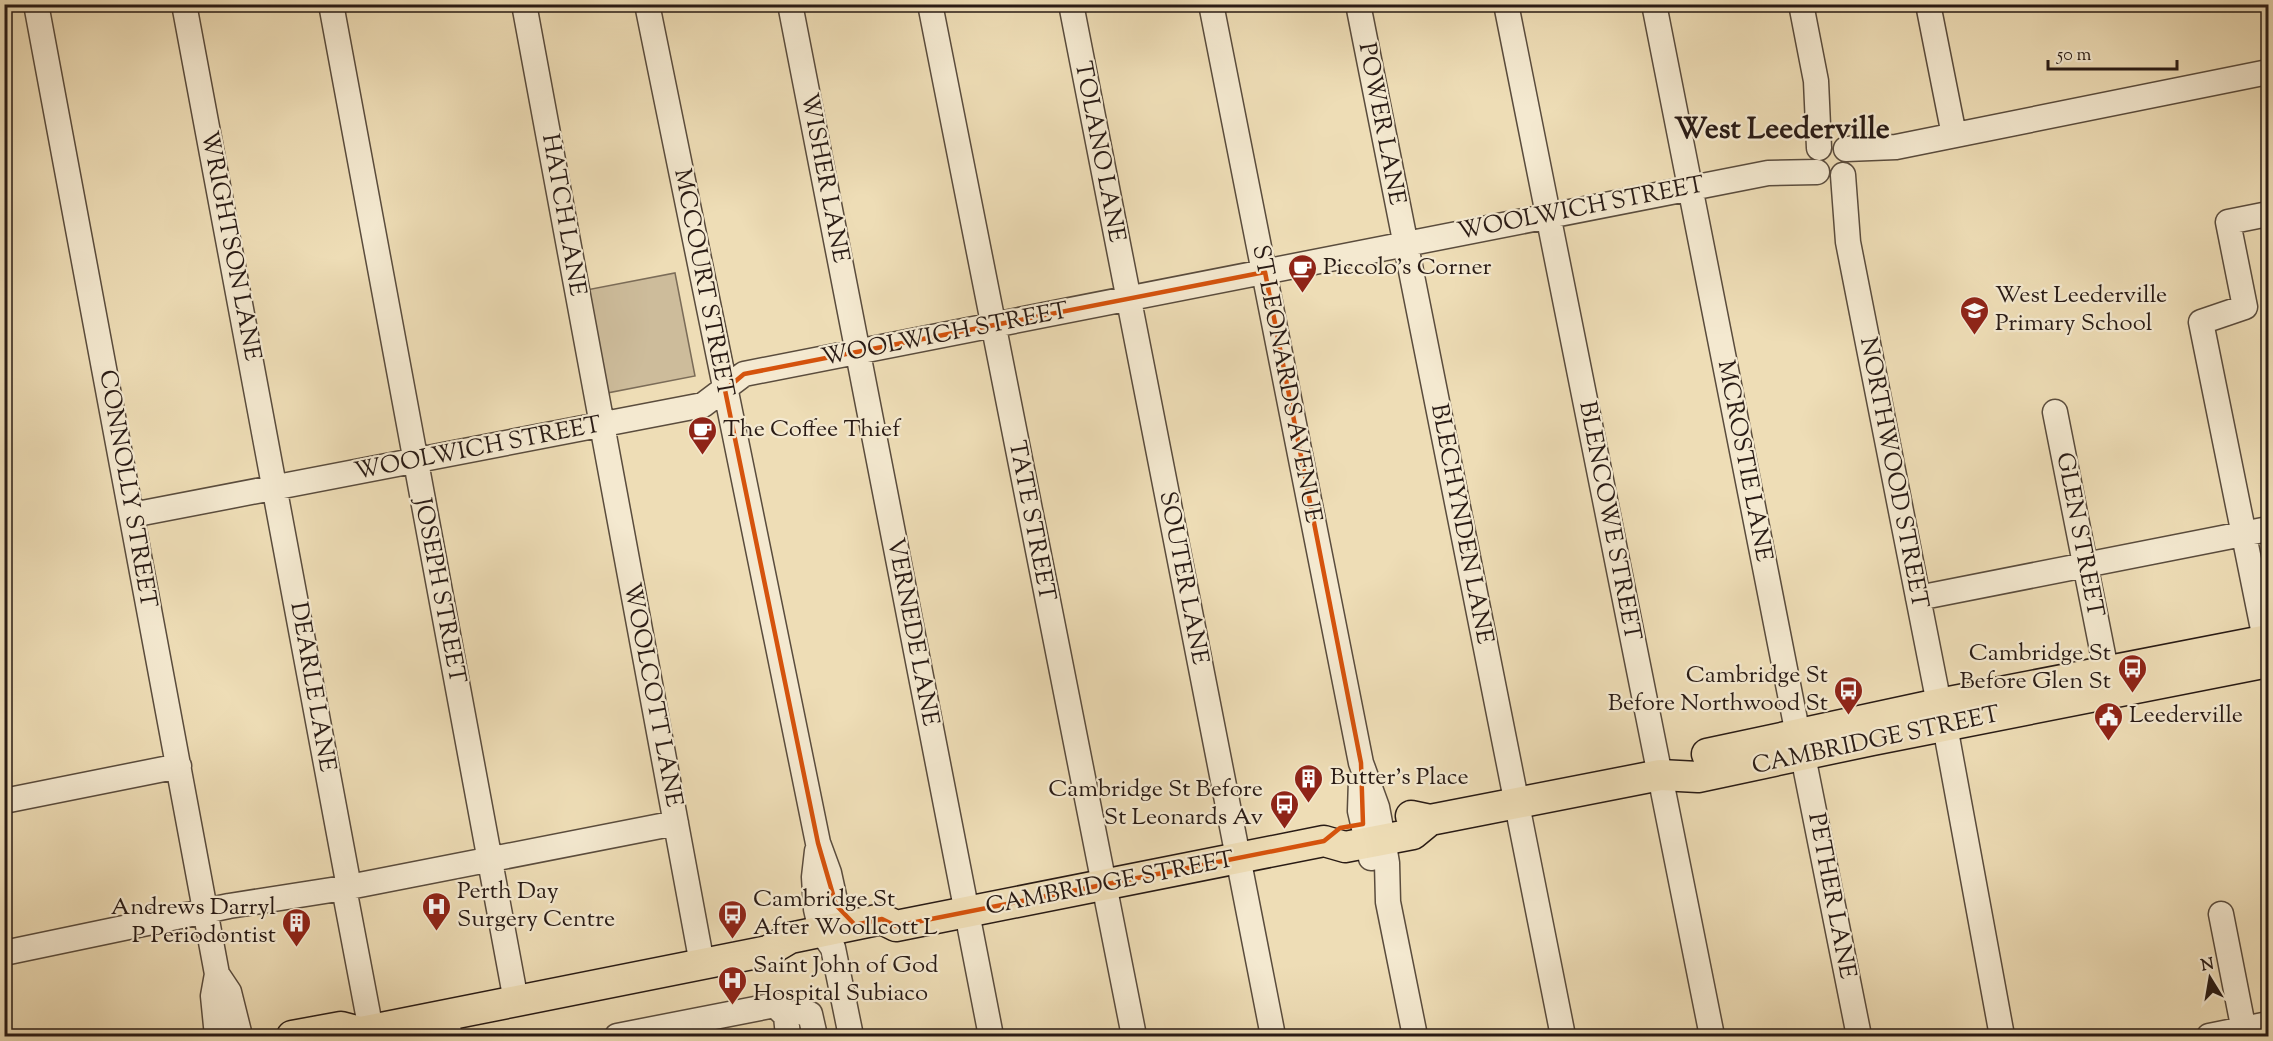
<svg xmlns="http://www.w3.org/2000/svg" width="2273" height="1041" font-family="'Sorts Mill Goudy',serif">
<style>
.green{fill:#cdbc9b;stroke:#7b6c58;stroke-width:1.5}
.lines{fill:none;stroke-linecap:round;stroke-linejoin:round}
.minor-casing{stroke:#5a4c3d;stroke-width:27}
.major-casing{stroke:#291b15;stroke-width:33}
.minor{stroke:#f4e9d0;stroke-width:24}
.major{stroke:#eeddb6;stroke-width:30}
.marked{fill:none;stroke:#d5530d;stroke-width:4.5;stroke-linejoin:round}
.labels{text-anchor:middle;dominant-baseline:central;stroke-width:4.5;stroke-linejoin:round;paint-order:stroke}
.street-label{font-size:24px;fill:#291b15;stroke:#f4e9d0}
.poi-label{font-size:24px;fill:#291b15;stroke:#f4e9d0;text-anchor:start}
.district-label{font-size:30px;font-weight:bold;fill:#291b15;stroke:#f4e9d0}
</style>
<rect width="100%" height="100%" fill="#eeddb6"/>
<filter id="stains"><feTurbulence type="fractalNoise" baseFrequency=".00333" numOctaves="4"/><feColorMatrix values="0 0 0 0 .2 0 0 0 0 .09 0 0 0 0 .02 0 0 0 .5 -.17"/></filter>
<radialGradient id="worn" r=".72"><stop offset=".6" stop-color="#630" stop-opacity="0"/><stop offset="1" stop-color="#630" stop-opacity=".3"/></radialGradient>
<path class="green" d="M675,273L695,376L602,394L581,291Z"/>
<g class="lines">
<defs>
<path id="minor" d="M36,4L217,974L213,996L217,1036
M184,4L349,887
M331,4L516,1001
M524,4L702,964
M647,4L818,843L829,873L836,905L855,925
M790,4L991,1036
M930,4L1134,1036
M1071,4L1273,1036
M1211,4L1361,763L1377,807L1383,839L1387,863L1388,902L1415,1036
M1358,4L1563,1036
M1506,4L1712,1036
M1654,4L1798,735
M1801,4L1816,81L1819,148
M1928,4L1954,135
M1846,149L1896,147L2268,72
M1843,175L1848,242L1939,704
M2268,214L2228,222L2245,307L2201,322L2268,654
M2055,412L2110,690
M132,515L703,405L744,374L1768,173L1817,172
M1918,598L2268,529
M1945,726L2002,1036
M1803,756L1859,1036
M1361,780L1360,811L1371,858
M4,801L179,766
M817,851L814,877L816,909L821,931L833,948L851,1036
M344,888L371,1030
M2221,914L2245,1036
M4,953L229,906L344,888L676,823
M217,974L229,992L240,1036
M445,1016L450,1036
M786,1016L802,1011L810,1014L815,1036
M617,1036L775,1005L786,1016L788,1036
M2209,1036L2268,1024"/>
<path id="major" d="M1707,754L1939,704L2268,640
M1411,816L1430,820L1660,775L1698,777L1872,740L2268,662
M292,1036L341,1027L360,1032L371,1030L768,951L790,938L882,919L896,926L1324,841L1345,847L1413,834L1430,820"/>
</defs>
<use href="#minor" class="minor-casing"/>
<use href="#major" class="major-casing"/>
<use href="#minor" class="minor"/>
<use href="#major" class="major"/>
</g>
<path class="marked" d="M1265,272L1361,763L1363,824L1340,828L1324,841L896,926L882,919L855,925L836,905L818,843L725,390L744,374Z"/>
<defs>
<symbol id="cafe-pin" viewBox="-11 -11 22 30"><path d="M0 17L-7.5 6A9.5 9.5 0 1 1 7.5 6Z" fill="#8f2418" stroke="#f4e9d0"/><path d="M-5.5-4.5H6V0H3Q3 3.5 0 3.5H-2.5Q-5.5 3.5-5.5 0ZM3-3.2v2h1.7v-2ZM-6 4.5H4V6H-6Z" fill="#fff"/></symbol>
<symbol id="school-pin" viewBox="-11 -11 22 30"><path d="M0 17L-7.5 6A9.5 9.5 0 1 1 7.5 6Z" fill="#8f2418" stroke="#f4e9d0"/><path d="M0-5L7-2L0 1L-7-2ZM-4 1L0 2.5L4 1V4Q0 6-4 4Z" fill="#fff"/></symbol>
<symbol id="bus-pin" viewBox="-11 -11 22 30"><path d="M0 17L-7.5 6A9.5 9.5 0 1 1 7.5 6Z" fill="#8f2418" stroke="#f4e9d0"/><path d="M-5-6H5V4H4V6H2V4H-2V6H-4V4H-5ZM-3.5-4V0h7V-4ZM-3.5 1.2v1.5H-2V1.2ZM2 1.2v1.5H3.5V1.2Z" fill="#fff"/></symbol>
<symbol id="civic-pin" viewBox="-11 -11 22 30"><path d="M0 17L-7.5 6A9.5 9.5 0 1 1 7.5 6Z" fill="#8f2418" stroke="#f4e9d0"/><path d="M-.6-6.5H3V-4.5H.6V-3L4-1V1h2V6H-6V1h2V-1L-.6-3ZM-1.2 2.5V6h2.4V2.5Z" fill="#fff"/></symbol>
<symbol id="building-pin" viewBox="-11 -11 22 30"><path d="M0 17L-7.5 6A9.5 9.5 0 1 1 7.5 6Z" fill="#8f2418" stroke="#f4e9d0"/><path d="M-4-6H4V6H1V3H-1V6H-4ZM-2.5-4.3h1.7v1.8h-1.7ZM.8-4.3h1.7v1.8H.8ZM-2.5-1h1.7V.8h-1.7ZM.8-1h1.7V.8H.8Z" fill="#fff"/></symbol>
<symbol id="hospital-pin" viewBox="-11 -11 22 30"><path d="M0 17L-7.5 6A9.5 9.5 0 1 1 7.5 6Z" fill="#8f2418" stroke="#f4e9d0"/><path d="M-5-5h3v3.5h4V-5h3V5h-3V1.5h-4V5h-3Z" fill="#fff"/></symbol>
</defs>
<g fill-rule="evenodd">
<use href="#cafe-pin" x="1286" y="252" width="33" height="45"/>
<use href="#school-pin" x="1958" y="294" width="33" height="45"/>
<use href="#cafe-pin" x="686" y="414" width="33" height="45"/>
<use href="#bus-pin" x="2116" y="652" width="33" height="45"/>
<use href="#bus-pin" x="1832" y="674" width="33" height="45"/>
<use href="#civic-pin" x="2092" y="700" width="33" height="45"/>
<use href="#building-pin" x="1292" y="762" width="33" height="45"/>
<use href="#bus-pin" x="1268" y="788" width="33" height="45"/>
<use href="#hospital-pin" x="420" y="890" width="33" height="45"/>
<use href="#bus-pin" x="716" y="898" width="33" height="45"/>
<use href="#building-pin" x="280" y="906" width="33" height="45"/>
<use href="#hospital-pin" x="716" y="964" width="33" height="45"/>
</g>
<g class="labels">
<g class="street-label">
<text transform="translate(1381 124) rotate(79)">POWER LANE</text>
<text transform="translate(1099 152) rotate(79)">TOLANO LANE</text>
<text transform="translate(824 178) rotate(79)">WISHER LANE</text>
<text transform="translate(1581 209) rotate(-11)">WOOLWICH STREET</text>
<text transform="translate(563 215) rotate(80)">HATCH LANE</text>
<text transform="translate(230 246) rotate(79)">WRIGHTSON LANE</text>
<text transform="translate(703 283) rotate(79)">MCCOURT STREET</text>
<text transform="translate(945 335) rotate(-11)">WOOLWICH STREET</text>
<text transform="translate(1286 384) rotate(79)">ST LEONARDS AVENUE</text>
<text transform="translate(478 449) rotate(-11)">WOOLWICH STREET</text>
<text transform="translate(1744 461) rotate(79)">MCROSTIE LANE</text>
<text transform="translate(1893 473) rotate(79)">NORTHWOOD STREET</text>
<text transform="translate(127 489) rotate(80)">CONNOLLY STREET</text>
<text transform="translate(1031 521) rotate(79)">TATE STREET</text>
<text transform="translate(1609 521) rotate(79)">BLENCOWE STREET</text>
<text transform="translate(1461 524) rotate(79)">BLECHYNDEN LANE</text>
<text transform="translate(2079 535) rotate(79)">GLEN STREET</text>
<text transform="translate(1183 578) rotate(79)">SOUTER LANE</text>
<text transform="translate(439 591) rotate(79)">JOSEPH STREET</text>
<text transform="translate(912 632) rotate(79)">VERNEDE LANE</text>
<text transform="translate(312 687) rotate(80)">DEARLE LANE</text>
<text transform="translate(652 695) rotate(79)">WOOLCOTT LANE</text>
<text transform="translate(1876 741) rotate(-12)">CAMBRIDGE STREET</text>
<text transform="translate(1110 884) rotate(-11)">CAMBRIDGE STREET</text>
<text transform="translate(1831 896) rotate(79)">PETHER LANE</text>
</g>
<g class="poi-label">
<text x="1323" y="268">Piccolo's Corner</text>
<text x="1995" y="296">West Leederville<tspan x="1995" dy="28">Primary School</tspan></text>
<text x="723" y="430">The Coffee Thief</text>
<text x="2111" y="654" text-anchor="end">Cambridge St<tspan x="2111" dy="28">Before Glen St</tspan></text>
<text x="1828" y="676" text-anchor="end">Cambridge St<tspan x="1828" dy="28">Before Northwood St</tspan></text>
<text x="2129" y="716">Leederville</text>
<text x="1330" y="778">Butter's Place</text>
<text x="1263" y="790" text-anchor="end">Cambridge St Before<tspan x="1263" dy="28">St Leonards Av</tspan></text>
<text x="457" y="892">Perth Day<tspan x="457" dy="28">Surgery Centre</tspan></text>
<text x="753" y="900">Cambridge St<tspan x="753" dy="28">After Woollcott L</tspan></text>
<text x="276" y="908" text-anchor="end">Andrews Darryl<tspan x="276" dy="28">P Periodontist</tspan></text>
<text x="753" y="966">Saint John of God<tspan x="753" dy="28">Hospital Subiaco</tspan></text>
</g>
<g class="district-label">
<text x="1782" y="130">West Leederville</text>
</g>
</g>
<rect width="2273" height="1041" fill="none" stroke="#eeddb6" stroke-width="24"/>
<rect x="6" y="6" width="2261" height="1029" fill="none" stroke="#291b15" stroke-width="3"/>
<rect x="12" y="12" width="2249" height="1017" fill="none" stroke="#291b15" stroke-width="1.5"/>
<g transform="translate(2210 978) rotate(349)" stroke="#f4e9d0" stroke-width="4.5" paint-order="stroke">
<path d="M0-4.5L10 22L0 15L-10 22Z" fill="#291b15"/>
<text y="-9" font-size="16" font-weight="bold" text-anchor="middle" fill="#291b15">N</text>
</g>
<path d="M2048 60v9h129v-9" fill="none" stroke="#291b15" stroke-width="3"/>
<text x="2057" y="60" font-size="18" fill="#291b15" stroke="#f4e9d0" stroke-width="4.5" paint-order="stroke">50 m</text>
<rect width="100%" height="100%" filter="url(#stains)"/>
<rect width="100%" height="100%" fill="url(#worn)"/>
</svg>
